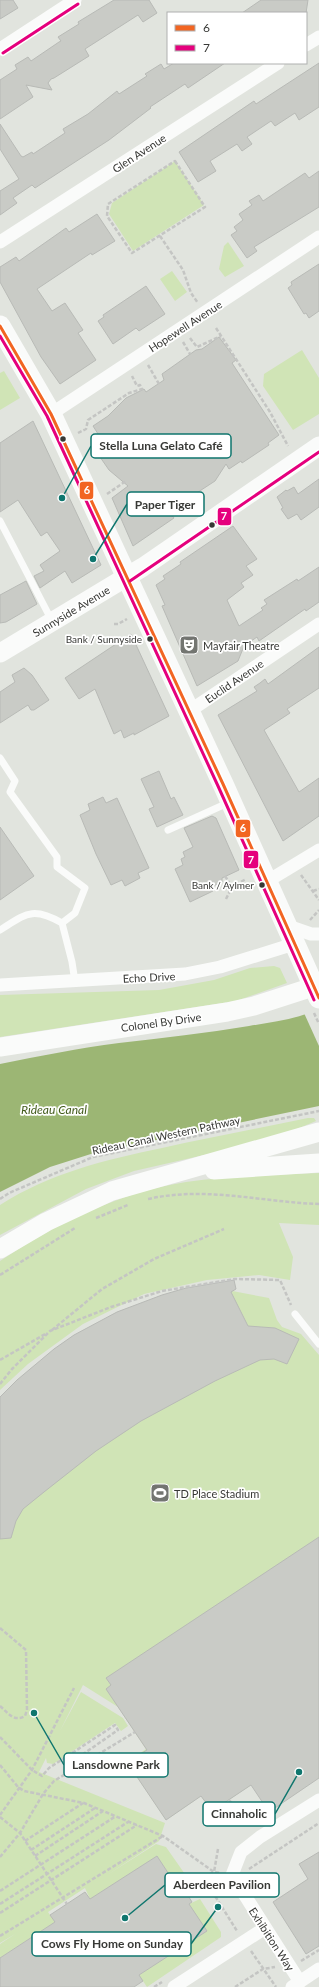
<svg xmlns="http://www.w3.org/2000/svg" width="319" height="1987" font-family="Lato,sans-serif">
<style>
.green{fill:#d0e4b6}
.water{fill:#9cb674}
.pier{fill:#e1e4de}
.building{fill:#c9cbc6;stroke:#b8bab6}
.lines{fill:none;stroke-linecap:round;stroke-linejoin:round}
.path{stroke:#c4c5c3;stroke-width:2.5;stroke-dasharray:4 2;stroke-linecap:butt}
.lane{stroke:#fafbfa;stroke-width:7}
.street{stroke:#fafbfa;stroke-width:13}
.secondary{stroke:#fafbfa;stroke-width:19}
.primary{stroke:#fafbfa;stroke-width:21}
.bus-1-casing{stroke:#fff;stroke-width:6}
.bus-2-casing{stroke:#fff;stroke-width:6}
.bus-1{stroke:#f26522;stroke-width:3}
.bus-2{stroke:#e5007d;stroke-width:3}
.bus-dot{fill:#383936;stroke:#fff;stroke-width:1.5}
.labels{text-anchor:middle;dominant-baseline:central;stroke-width:3.5;stroke-linejoin:round;paint-order:stroke}
.bus-label{font-size:10px;fill:#383936;stroke:#fff;text-anchor:end}
.street-label{font-size:11px;fill:#383936;stroke:#fff}
.poi-label{font-size:11px;fill:#383936;stroke:#fff;text-anchor:start}
.water-label{font-size:12px;font-style:italic;fill:#445c1d;stroke:#fff}
.leader{fill:none;stroke:#0f766e;stroke-width:1.5}
.callout-dot{fill:#0f766e;stroke:#fff;stroke-width:1.5}
.callout{fill:#fff;stroke:#0f766e;stroke-width:1.5}
.callout-label{font-size:12px;text-anchor:middle;font-weight:bold;fill:#383936}
.line-badge{stroke:#fff;stroke-width:1.5}
.badge-label{font-size:11px;text-anchor:middle;font-weight:bold;fill:#fff}
</style>
<rect width="100%" height="100%" fill="#e1e4de"/>
<path class="green" d="M175,161L204,205L133,251L109,214L112,203Z
M228,242L244,266L225,277L219,269L224,246Z
M172,271L187,292L175,301L160,279Z
M302,350L319,378V414L293,430L263,386L264,374Z
M4,371L20,398L0,410V373Z
M274,966L280,968L287,983L236,1001L0,1037V995L159,990L214,980L250,968Z
M308,1118H314L316,1121L285,1134L226,1150L134,1171L86,1189L0,1235V1205C50,1173 105,1160 162,1148C211,1137 260,1128 308,1118Z
M319,1173V1225L279,1223L293,1257L290,1280L259,1275L207,1280L144,1294L83,1324L28,1364L0,1390V1261C55,1224 120,1192 186,1182C230,1176 275,1175 319,1173Z
M222,1289L269,1298L277,1320L282,1327L301,1334L319,1355V1740L212,1811L199,1793L192,1797L194,1801L166,1820L127,1762L146,1749L118,1707L83,1685L60,1731L81,1692L123,1718L128,1726L121,1731L115,1723L53,1764L47,1763L46,1758L39,1772L165,1823L159,1841L107,1875L156,1844L166,1847L187,1877L176,1885L157,1856L90,1899L85,1888L48,1912L55,1922L0,1958V1944L15,1934L0,1943V1399Z
M200,1899L221,1932V1937L147,1987L139,1975L206,1931L189,1904Z"/>
<path class="water" d="M319,1009V1106L94,1153L50,1167L0,1192V1064C40,1056 79,1048 119,1043C163,1038 206,1033 249,1026C273,1022 297,1019 319,1009Z"/>
<path class="pier" d="M319,1007V1046L304,1013Z"/>
<path class="building" d="M0,0H13L18,8L0,19Z
M114,0H149L157,13L143,22L138,15L85,49L89,56L54,78L51,79L48,83L52,90L26,85L33,97L0,119V80L17,69L15,65L28,57L31,61L59,42L61,41L58,37L79,24L78,22Z
M261,0H308L306,13H242Z
M174,63H225L188,88L185,84L150,107L151,108L109,140L35,188L32,185L13,198L17,203L0,215V191L19,179L0,149V124L21,156L23,157L32,152L33,154L65,133L63,129L88,114L117,91L119,94L147,76L145,74L161,64L164,69Z
M319,63V107L299,120L295,113L275,126L271,121L247,137L252,144L242,151L237,144L210,161L216,171L198,182L179,152L254,101L256,104Z
M319,171V207L254,247L257,251L247,258L231,235L237,231L234,227L243,220L239,214L252,205L249,201L259,195L263,201L305,173L309,178Z
M97,214L115,241L92,255L91,253L37,289L52,311L65,303L83,330L78,333L96,360L60,384L41,357L0,282V267L16,257L19,261L66,228L69,232Z
M319,264V311L309,318L306,313L304,314L288,288L292,285L291,282Z
M146,286L165,314L139,331L136,328L113,344L98,321L104,317L103,315Z
M219,337L236,360L232,363L279,435L268,443L269,445L242,463L241,461L229,469L226,464L215,481L169,511L174,518L133,546L112,498L128,486L109,470L100,457L93,441L100,437L93,426L108,416L126,398L144,389L146,392L164,380L162,374L196,350L202,349Z
M33,421L101,565L72,583L65,571L40,588L34,576L44,571L40,565L60,551L47,532L41,536L18,500L0,512V443Z
M319,479V507L301,520L297,514L288,519L281,509L283,508L277,497L286,490L287,491L294,487L298,494Z
M233,526L257,559L246,566L253,575L241,583L244,587L227,600L239,626L263,610L261,608L267,604L264,600L297,579L298,581L319,567V602L306,611L305,609L259,641L257,637L244,646L238,661L197,686L162,606L165,605L156,585L165,579L163,576L181,564L180,562Z
M26,581L37,604L6,622L0,623V595Z
M131,634L169,716L134,735V733L124,738L121,730L114,734L95,689L79,699L65,678Z
M319,647V688L287,709L290,713L264,730L299,792L319,778V816L283,841L218,715L257,691L254,687L260,683L265,679L268,684Z
M24,668L32,675L49,700L34,710H31L28,705L0,723V692L15,682L12,675Z
M159,771L171,799L174,797L183,815L157,827L149,809L154,807L141,779Z
M103,797L106,803L117,798L149,868L138,873L140,878L125,886L122,880L111,885L96,854L80,815L90,810L88,804Z
M212,816L216,818L239,870L222,878V882L211,887L213,891L190,902L175,869L183,865L181,859L185,857L183,852L193,847L184,828Z
M0,827L34,876L0,900Z
M234,1280L236,1289L231,1292L248,1326L275,1328L299,1339L287,1364L274,1359L260,1360L215,1381L141,1421L96,1451L44,1492L23,1509L16,1521L11,1538L0,1539V1397L17,1380L54,1349L74,1335L117,1312L162,1295L186,1288Z
M319,1537V1778L269,1812L251,1785L212,1811L201,1796L166,1820L127,1762L147,1750L106,1689L111,1685L106,1678Z
M319,1852V1946L306,1954L273,1902L308,1879L299,1864Z
M157,1856L176,1885L180,1883L192,1902L189,1904L207,1931L139,1975L143,1981L134,1987H0V1958L55,1922L50,1915L85,1892L90,1899Z"/>
<g class="lines">
<path class="path" d="M175,161L205,207L132,253L107,216L108,204Z
M160,236L183,270L191,293L198,303
M216,328L270,412L288,446
M190,338L197,347L221,336
M183,342L190,354
M148,365L159,384
M78,433L86,429L88,420L129,393L142,389L140,385L137,386L132,376
M107,494L126,481
M114,624H118L127,619
M301,875L319,900
M225,876L232,887
M313,891L319,889
M226,899L232,887L246,879
M310,920L319,910
M314,1013L319,1024
M0,1199L9,1193L93,1157L319,1111
M148,1199C206,1186 261,1202 319,1204
M96,1218L128,1205
M0,1275L75,1228
M52,1330L102,1289L154,1259L224,1229
M0,1360L47,1333
M0,1384L12,1369L50,1331L111,1307L162,1291L235,1279L280,1280L291,1305
M0,1628L26,1650L27,1710L25,1716C14,1722 9,1714 0,1706
M0,1737L32,1770L42,1776L49,1768L115,1725L118,1730L76,1759L80,1766
M0,1765L18,1787L24,1791L84,1803L163,1836L214,1872L220,1873
M229,1800L244,1819
M0,1815L32,1770L74,1688
M0,1817L20,1833L67,1904
M25,1841L83,1803
M218,1849L214,1872L215,1896L237,1931
M31,1850L95,1808
M35,1856L103,1811
M0,1857L20,1833L43,1794L54,1781L135,1732
M249,1869L319,1823
M0,1891L116,1816
M186,1893L213,1872
M0,1904L128,1822
M0,1913L137,1825
M0,1936L163,1836
M251,1951L276,1987
M301,1961L319,1950
M154,1987L162,1982
M235,1987L263,1969L275,1967"/>
<path class="lane" d="M0,521L52,621
M0,758L15,781L10,792L57,857V867L85,888L75,913L62,923
M168,830L230,802
M0,930C26,914 32,906 62,923L72,962L75,982
M295,1314L319,1344"/>
<path class="street" d="M306,45L319,37
M0,49L75,0
M0,242L278,63
M51,414L319,237
M188,712L319,624
M266,882L319,850
M285,925L311,934H319
M0,985L185,974L220,967L294,944
M300,1982L232,1875L241,1852L260,1837L319,1800
M174,1987L265,1928
M292,1987L319,1969"/>
<path class="secondary" d="M0,653L143,567L319,446
M0,1047L227,1012L254,1006L319,985
M214,1170L319,1163
M0,1249L46,1222L112,1191L319,1132"/>
<path class="primary" d="M0,326L51,414L223,784L319,998"/>
<defs>
<path id="bus-1" d="M0,326L51,414L223,784L319,998"/>
<path id="bus-2" d="M3,53L78,4
M0,336L47,416L218,786L314,1000
M130,581L319,452"/>
</defs>
<use href="#bus-1" class="bus-1-casing"/>
<use href="#bus-2" class="bus-2-casing"/>
<use href="#bus-1" class="bus-1"/>
<use href="#bus-2" class="bus-2"/>
</g>
<defs>
<symbol id="theatre-square" viewBox="-11 -11 22 22"><rect x="-9" y="-9" width="18" height="18" rx="4" fill="#737571" stroke="#fff"/><path d="M-5-5.5Q0-4 5-5.5V0Q5 5 0 6Q-5 5-5 0ZM-3.3-2.5H-1v1.5H-3.3ZM1-2.5H3.3v1.5H1ZM-2.8 1Q0 5.5 2.8 1Z" fill="#fff"/></symbol>
<symbol id="stadium-square" viewBox="-11 -11 22 22"><rect x="-9" y="-9" width="18" height="18" rx="4" fill="#737571" stroke="#fff"/><path d="M0-5a6.5 5 0 1 0 0 10a6.5 5 0 1 0 0-10ZM-3.5-1.8h7v3.6h-7Z" fill="#fff"/></symbol>
</defs>
<g fill-rule="evenodd">
<use href="#theatre-square" x="178" y="634" width="22" height="22"/>
<use href="#stadium-square" x="149" y="1482" width="22" height="22"/>
</g>
<g class="bus-dot">
<circle cx="63" cy="439" r="3.5"/>
<circle cx="212" cy="525" r="3.5"/>
<circle cx="150" cy="639" r="3.5"/>
<circle cx="262" cy="885" r="3.5"/>
</g>
<g class="labels">
<g class="bus-label">
<text x="142" y="639">Bank / Sunnyside</text>
<text x="254" y="885">Bank / Aylmer</text>
</g>
<g class="street-label">
<text transform="translate(139 153) rotate(-33)">Glen Avenue</text>
<text transform="translate(185 326) rotate(-33)">Hopewell Avenue</text>
<text transform="translate(71 611) rotate(-31)">Sunnyside Avenue</text>
<text transform="translate(234 681) rotate(-34)">Euclid Avenue</text>
<text transform="translate(149 977) rotate(-3)">Echo Drive</text>
<text transform="translate(161 1022) rotate(-8)">Colonel By Drive</text>
<text transform="translate(166 1135) rotate(-12)">Rideau Canal Western Pathway</text>
<text transform="translate(272 1939) rotate(57)">Exhibition Way</text>
</g>
<g class="poi-label">
<text x="203" y="645">Mayfair Theatre</text>
<text x="174" y="1493">TD Place Stadium</text>
</g>
<g class="water-label">
<text x="54" y="1109">Rideau Canal</text>
</g>
</g>
<path class="leader" d="M62 498L91 446M93 559L127 504M34 1713L64 1765M299 1772L275 1814M125 1918L165 1885M218 1907L191 1944"/>
<g class="callout-dot">
<circle cx="62" cy="498" r="4"/>
<circle cx="93" cy="559" r="4"/>
<circle cx="34" cy="1713" r="4"/>
<circle cx="299" cy="1772" r="4"/>
<circle cx="125" cy="1918" r="4"/>
<circle cx="218" cy="1907" r="4"/>
</g>
<g class="callout">
<rect x="91" y="434" width="140" height="24" rx="4"/>
<rect x="127" y="492" width="77" height="24" rx="4"/>
<rect x="64" y="1753" width="104" height="24" rx="4"/>
<rect x="203" y="1802" width="72" height="24" rx="4"/>
<rect x="165" y="1873" width="114" height="24" rx="4"/>
<rect x="32" y="1932" width="159" height="24" rx="4"/>
</g>
<g class="callout-label">
<text x="161" y="450">Stella Luna Gelato Café</text>
<text x="165" y="509">Paper Tiger</text>
<text x="116" y="1769">Lansdowne Park</text>
<text x="239" y="1818">Cinnaholic</text>
<text x="222" y="1889">Aberdeen Pavilion</text>
<text x="112" y="1948">Cows Fly Home on Sunday</text>
</g>
<g class="line-badge">
<rect x="79" y="481" width="15" height="19" rx="4" fill="#f26522"/>
<rect x="217" y="507" width="15" height="19" rx="4" fill="#e5007d"/>
<rect x="235" y="819" width="16" height="19" rx="4" fill="#f26522"/>
<rect x="243" y="850" width="16" height="19" rx="4" fill="#e5007d"/>
</g>
<g class="badge-label">
<text x="87" y="494">6</text>
<text x="224" y="520">7</text>
<text x="243" y="832">6</text>
<text x="251" y="864">7</text>
</g>
<rect x="167" y="12" width="140" height="52" fill="#ffffff" stroke="#afb0af"/>
<rect x="175" y="25" width="20" height="6" fill="#f26522" stroke="#afb0af"/>
<text x="203" y="32" font-size="12" fill="#383936">6</text>
<rect x="175" y="45" width="20" height="6" fill="#e5007d" stroke="#afb0af"/>
<text x="203" y="52" font-size="12" fill="#383936">7</text>
</svg>
